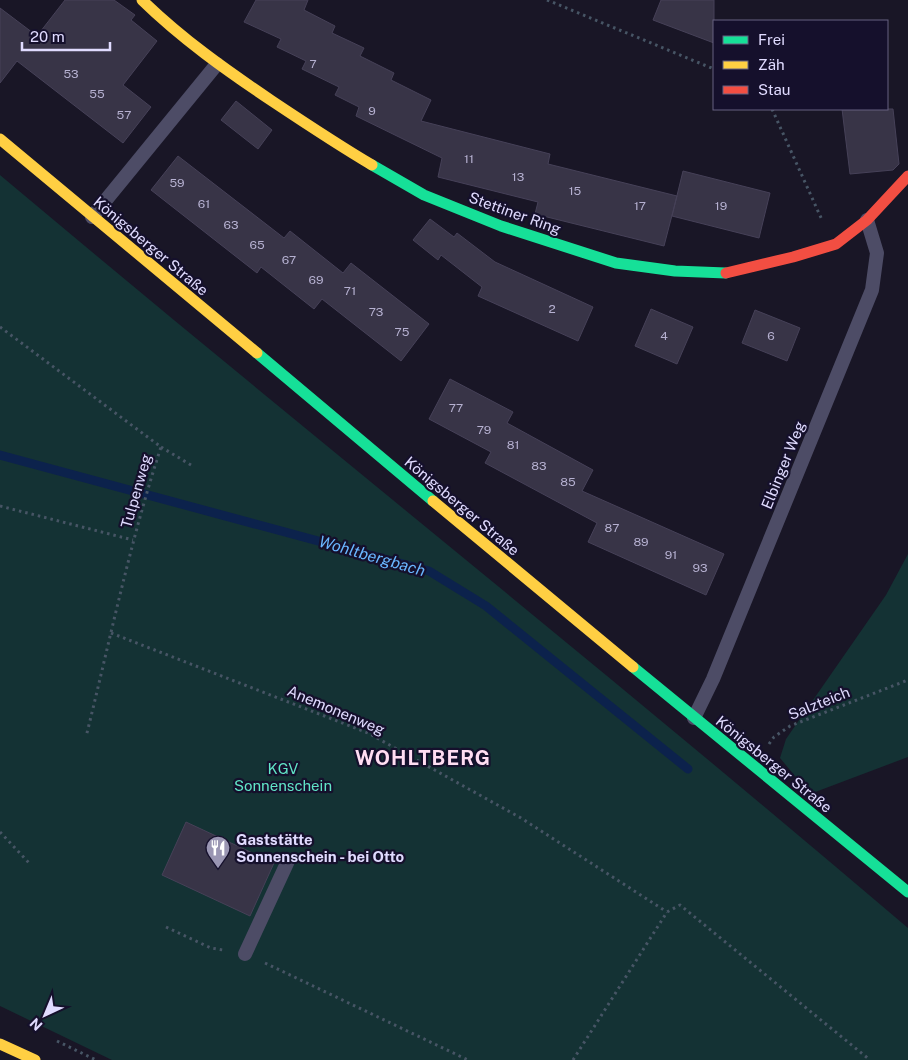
<svg xmlns="http://www.w3.org/2000/svg" width="908" height="1060" font-family="'Public Sans',sans-serif">
<style>
.green{fill:#143234}
.lines{fill:none;stroke-linecap:round;stroke-linejoin:round}
.stream{stroke:#0c224c;stroke-width:9}
.building{fill:#383447;stroke:#464158}
.path{stroke:#475565;stroke-width:3;stroke-dasharray:2.5 4;stroke-linecap:butt}
.lane{stroke:#4d4c66;stroke-width:14}
.fast{stroke:#16e098;stroke-width:11}
.slow{stroke:#ffcf43;stroke-width:11}
.jam{stroke:#f24e42;stroke-width:11}
.labels{text-anchor:middle;dominant-baseline:central;stroke-width:4.5;stroke-linejoin:round;paint-order:stroke}
.number-label{font-size:12px;fill:#b6b1d1}
.street-label{font-size:15px;fill:#e0dbff;stroke:#15102c}
.park-label{font-size:15px;fill:#61e5c7;stroke:#15102c}
.poi-label{font-size:15px;font-weight:bold;fill:#e0dbff;stroke:#15102c;text-anchor:start}
.water-label{font-size:16px;font-style:italic;fill:#69b6ff;stroke:#15102c}
.district-label{font-size:20px;font-weight:bold;letter-spacing:1px;fill:#ffddf2;stroke:#15102c}
</style>
<rect width="100%" height="100%" fill="#191626"/>
<path class="green" d="M0,175C301,428 609,673 908,928V1060H112L0,1006Z
M908,554V757L810,794L780,758L786,739L886,595Z"/>
<g class="lines">
<path class="stream" d="M0,455L429,571L486,606L688,769"/>
</g>
<path class="building" d="M65,0H114L135,15L131,20L157,41L123,85L151,107L123,143L17,61L0,83V8L37,36Z
M256,0H308L304,10L335,26L332,33L364,48L360,56L394,73L391,80L431,100L421,121L550,154L548,164L677,196L664,246L535,214L538,202L438,177L442,158L356,116L359,107L335,95L339,87L302,69L306,61L277,47L281,39L244,22Z
M661,0H714V43L653,20Z
M236,101L272,130L258,149L221,120Z
M842,109H893L899,164L893,170L850,174Z
M178,156L284,238L290,231L343,273L351,263L429,324L401,361L322,299L314,309L261,267L257,273L151,190Z
M683,171L770,193L759,238L672,216Z
M430,219L454,237L457,233L495,262L593,307L578,341L478,296L482,287L441,255L438,260L413,240Z
M651,309L693,327L677,364L635,346Z
M755,310L800,328L787,361L742,343Z
M450,379L513,412L507,423L593,470L582,491L724,554L706,595L588,542L597,523L485,463L491,452L429,419Z
M186,822L274,863L250,916L162,875Z"/>
<g class="lines">
<path class="path" d="M547,0L714,69
M772,109L822,220
M0,327L161,447C130,542 110,640 86,737
M161,447L191,465
M0,506L133,540
M111,633L368,733L521,818L667,912
M769,744L774,737L790,726L908,680
M0,832L31,865
M166,927L211,948L223,950
M265,963L468,1060
M57,1041L96,1060
M573,1060L667,912L680,905L870,1060"/>
<path class="lane" d="M92,217L217,64
M694,718L713,679L872,290L877,253L867,220
M245,954L288,861"/>
<path class="fast" d="M372,165L424,195L501,226L616,263L675,271L726,273
M257,353L433,501
M633,667L908,892"/>
<path class="slow" d="M142,0C182,39 226,70 272,101C305,123 338,145 372,165
M0,139L257,353
M433,501L633,667
M0,1044L35,1060"/>
<path class="jam" d="M726,273L793,257L836,244L867,220L908,176"/>
</g>
<defs>
<symbol id="restaurant-pin" viewBox="-11 -11 22 30"><path d="M0 17L-7.5 6A9.5 9.5 0 1 1 7.5 6Z" fill="#9a96b3" stroke="#15102c"/><path d="M-5-6h1v4h1v-4h1v4h1v-4h1v5L-1.5 .5V6h-2V.5L-5-1ZM5-6V6H3V1.5H1.5Q1.5-4 5-6Z" fill="#fff"/></symbol>
</defs>
<g fill-rule="evenodd">
<use href="#restaurant-pin" x="204" y="834" width="28" height="38"/>
</g>
<g class="labels">
<g class="number-label">
<text x="313" y="64">7</text>
<text x="71" y="74">53</text>
<text x="97" y="94">55</text>
<text x="372" y="111">9</text>
<text x="124" y="115">57</text>
<text x="469" y="159">11</text>
<text x="518" y="177">13</text>
<text x="177" y="183">59</text>
<text x="575" y="191">15</text>
<text x="204" y="204">61</text>
<text x="640" y="206">17</text>
<text x="721" y="206">19</text>
<text x="231" y="225">63</text>
<text x="257" y="245">65</text>
<text x="289" y="260">67</text>
<text x="316" y="280">69</text>
<text x="350" y="291">71</text>
<text x="552" y="309">2</text>
<text x="376" y="312">73</text>
<text x="402" y="332">75</text>
<text x="664" y="336">4</text>
<text x="771" y="336">6</text>
<text x="456" y="408">77</text>
<text x="484" y="430">79</text>
<text x="513" y="445">81</text>
<text x="539" y="466">83</text>
<text x="568" y="482">85</text>
<text x="612" y="528">87</text>
<text x="641" y="542">89</text>
<text x="671" y="555">91</text>
<text x="700" y="568">93</text>
</g>
<g class="street-label">
<text transform="translate(515 213) rotate(20)">Stettiner Ring</text>
<text transform="translate(151 246) rotate(40)">Königsberger Straße</text>
<text transform="translate(783 465) rotate(-68)">Elbinger Weg</text>
<text transform="translate(136 491) rotate(-74)">Tulpenweg</text>
<text transform="translate(462 506) rotate(40)">Königsberger Straße</text>
<text transform="translate(819 703) rotate(-22)">Salzteich</text>
<text transform="translate(336 710) rotate(23)">Anemonenweg</text>
<text transform="translate(774 764) rotate(39)">Königsberger Straße</text>
</g>
<g class="park-label">
<text x="283" y="768">KGV<tspan x="283" dy="17">Sonnenschein</tspan></text>
</g>
<g class="poi-label">
<text x="236" y="839">Gaststätte<tspan x="236" dy="17">Sonnenschein - bei Otto</tspan></text>
</g>
<g class="water-label">
<text transform="translate(372 556) rotate(16)">Wohltbergbach</text>
</g>
<g class="district-label">
<text x="423" y="758">WOHLTBERG</text>
</g>
</g>
<rect x="713" y="20" width="175" height="90" fill="#15102c" stroke="#666180"/>
<rect x="723" y="36" width="25" height="8" fill="#16e098" stroke="#666180"/>
<text x="758" y="45" font-size="15" fill="#e0dbff">Frei</text>
<rect x="723" y="61" width="25" height="8" fill="#ffcf43" stroke="#666180"/>
<text x="758" y="70" font-size="15" fill="#e0dbff">Zäh</text>
<rect x="723" y="86" width="25" height="8" fill="#f24e42" stroke="#666180"/>
<text x="758" y="95" font-size="15" fill="#e0dbff">Stau</text>
<g transform="translate(45 1015) rotate(224)" stroke="#15102c" stroke-width="4" paint-order="stroke">
<path d="M0-4L9 19L0 12L-9 19Z" fill="#e0dbff"/>
<text y="-8" font-size="14" font-weight="bold" text-anchor="middle" fill="#e0dbff">N</text>
</g>
<path d="M22 42v8h88v-8" fill="none" stroke="#e0dbff" stroke-width="2.5"/>
<text x="30" y="42" font-size="15" fill="#e0dbff" stroke="#15102c" stroke-width="4" paint-order="stroke">20 m</text>
</svg>
